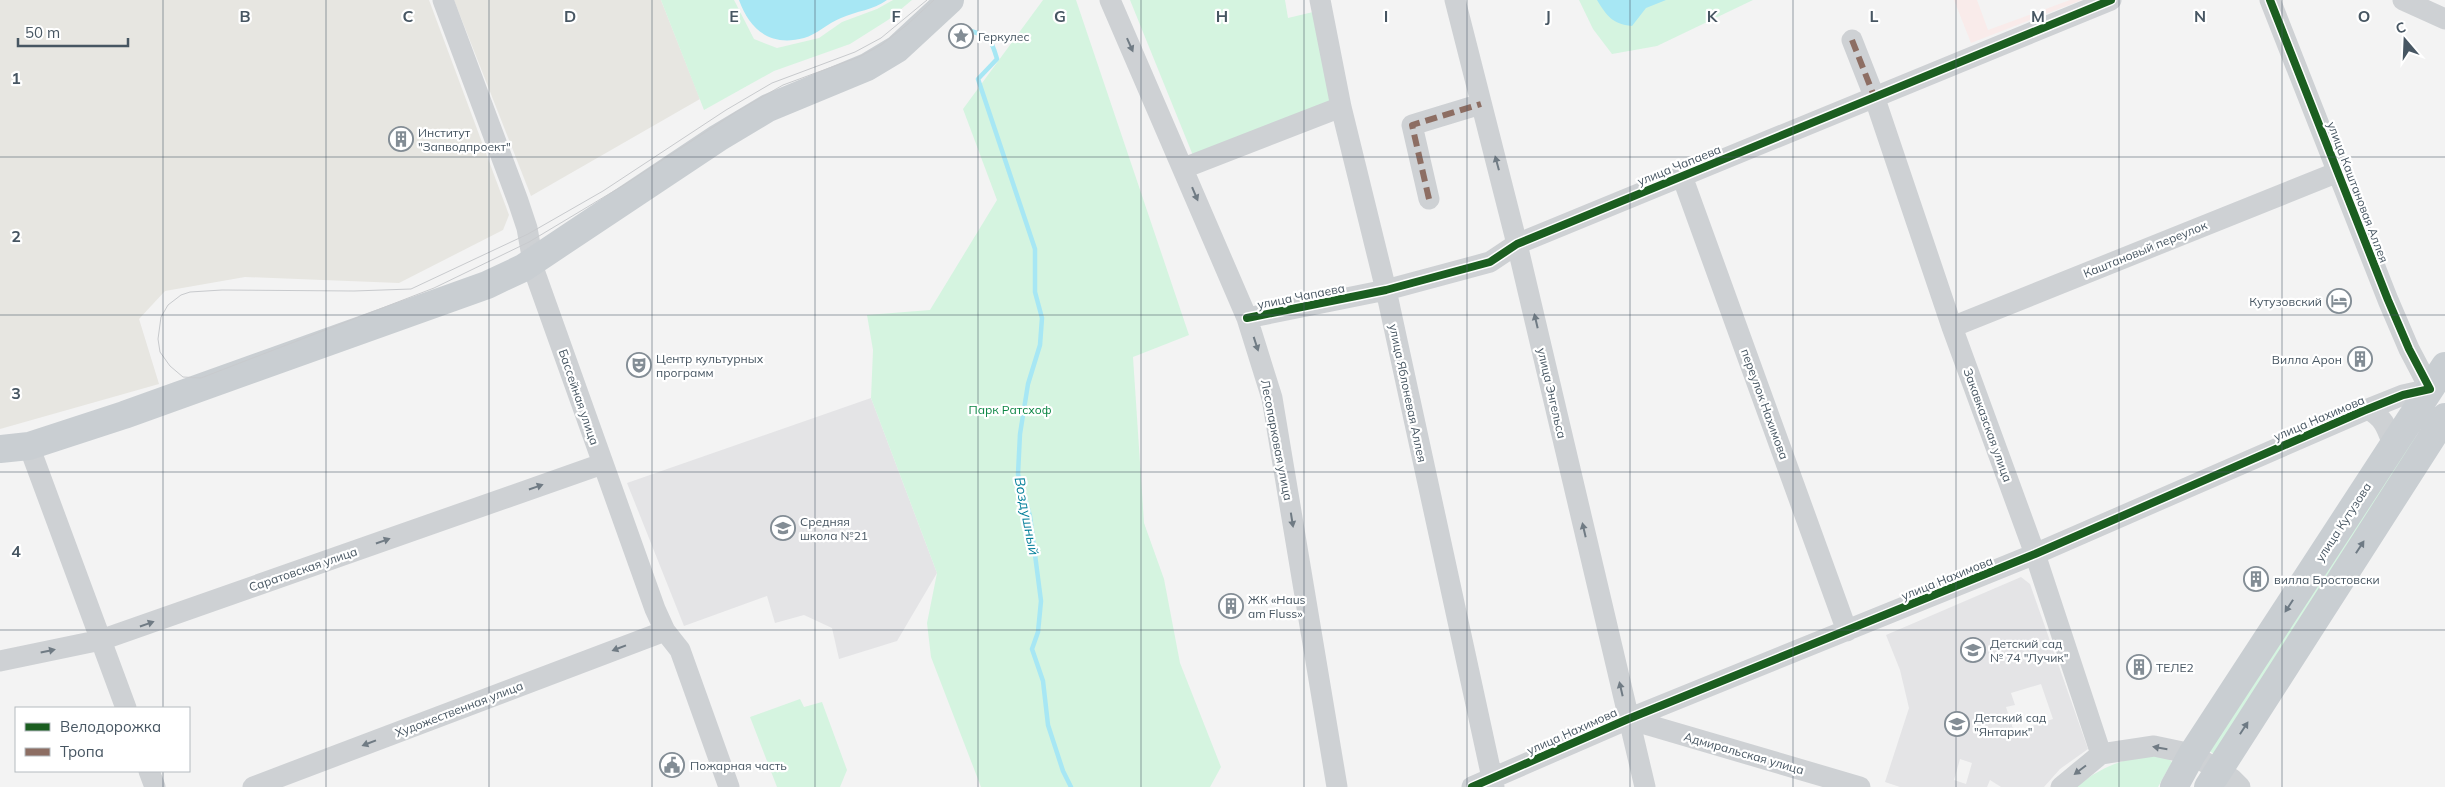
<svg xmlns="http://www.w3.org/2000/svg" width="2445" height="787" font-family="Mulish,sans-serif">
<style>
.commercial{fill:#e7e6e1}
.education{fill:#e4e4e6;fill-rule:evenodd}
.medical{fill:#f9ebea}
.green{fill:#d5f4e0}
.water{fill:#a7e7f4}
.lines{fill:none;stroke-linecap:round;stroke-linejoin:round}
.stream{stroke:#a7e7f4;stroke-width:4.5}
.minor{stroke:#ced1d4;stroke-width:21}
.major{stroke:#c9ced2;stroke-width:28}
.tram{stroke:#c8cacd;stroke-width:1}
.quiet{stroke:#8d6e63;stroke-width:6;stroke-dasharray:12 6;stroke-linecap:butt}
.cycleway-casing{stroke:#fff;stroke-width:11}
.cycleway{stroke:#1b5e20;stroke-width:8}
.oneway{fill:#707b84}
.oneway2{fill:#6e7a84}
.grid{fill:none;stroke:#475662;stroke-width:1;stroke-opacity:0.55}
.labels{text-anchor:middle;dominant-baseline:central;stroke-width:4.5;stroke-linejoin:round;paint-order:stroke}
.poi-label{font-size:12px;fill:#475662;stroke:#fff;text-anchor:start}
.street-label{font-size:12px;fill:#475662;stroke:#fff}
.park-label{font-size:12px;fill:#0e8746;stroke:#fff}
.water-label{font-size:14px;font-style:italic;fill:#037f9a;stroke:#fff}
.grid-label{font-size:16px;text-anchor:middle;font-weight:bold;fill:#475662;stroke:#fff;stroke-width:4.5;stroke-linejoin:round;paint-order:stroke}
</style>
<rect width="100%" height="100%" fill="#f3f3f3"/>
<path class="commercial" d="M0,0H429L509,215L503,230L399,283L245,277L165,291L139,319L159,384L0,429Z
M454,0H661L700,99L531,196Z"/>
<path class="education" d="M871,398L937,573L897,641L839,659L832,628L804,615L775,623L767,596L684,626L627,483Z
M2021,577L2030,584L2088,749L2060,769L2044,787H2001L1990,780L1987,787H1900L1885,782L1909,708L1900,670L1886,635ZM2041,684L2053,719L2014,732L2006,707L2015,705L2011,693ZM1960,759L1972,763L1966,784L1954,780Z"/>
<path class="medical" d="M1954,0H1977L1988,30L2070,0H2082L1971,43Z"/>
<path class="green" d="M661,0H734L754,39L777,48L819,38L842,22L877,9L893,0H912L888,20L850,44L774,71L704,110Z
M1043,0H1076L1189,335L1133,357L1144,523L1164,579L1180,663L1221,767L1210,787H981L931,657L927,623L937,573L871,398L873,350L867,315L930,310L997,200L963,109Z
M1130,0H1285L1288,18L1313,12L1336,102L1194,158Z
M1579,0H1753L1657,46L1612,54L1593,29Z
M2413,436L2422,443L2216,756L2206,748Z
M800,699L804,707L822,702L847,770L840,787H777L750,717Z
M2156,755L2167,757L2172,762L2158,787H2075C2104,766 2120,759 2156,755Z"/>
<path class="water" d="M739,0H887C874,10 856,11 841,18C828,23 816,35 804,38C770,47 750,30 739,0Z
M1597,0H1666L1646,8L1632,26C1612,24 1607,16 1597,0Z"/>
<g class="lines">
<path class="stream" d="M971,31C991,37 991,39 997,59L978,79L1035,249V292L1042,318L1040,345L1028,384L1020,434L1018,474L1030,516L1041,601L1038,632L1032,649L1043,681L1048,725L1063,771L1071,787"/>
<path class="minor" d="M443,0L518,201L527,228L535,273L655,609L665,631L680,650L729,787
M1110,0L1247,318L1272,398L1337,787
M1320,0L1341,107L1386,290L1494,787
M1455,0L1517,244L1645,787
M2403,0L2445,19
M1852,40L1874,96L1952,327L2035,554L2101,754
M1184,168L1341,107
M1682,176L1847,631
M1429,199L1412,125L1481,104
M1247,318L1386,290L1490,262L1517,244L2111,0
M1952,327L2338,172
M2367,409C2384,417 2387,428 2393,445
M29,446L126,708
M0,661L101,640L602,464
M1628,719L1860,787
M149,771L155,787
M253,787L665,631
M1472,787L1628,719L2035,554L2363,411L2403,395L2430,389L2409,349L2388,300L2270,0
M2061,787L2101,754L2154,746L2192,754L2232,779L2240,787"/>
<path class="major" d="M0,449L29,446L124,415L487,285L523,268L718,138L768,108L867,67L897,49L950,0
M2174,787L2192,754L2445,366
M2208,787L2445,417"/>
<path class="tram" d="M927,0L881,38L855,52L772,83L726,110L603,191L528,234L411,289L354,291L222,290L190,292L181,295L168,305L161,317L158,339L160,352L170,366L183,377L201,378L434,288L529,242L624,185L736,112L783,85L859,57L881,45L908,24L934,0"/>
<path class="quiet" d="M1852,40L1874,96
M1429,199L1412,125L1481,104"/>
<defs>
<path id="cycleway" d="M1247,318L1386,290L1490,262L1517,244L2111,0
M1472,787L1628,719L2035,554L2363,411L2403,395L2430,389L2409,349L2388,300L2270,0"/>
</defs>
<use href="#cycleway" class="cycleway-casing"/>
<use href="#cycleway" class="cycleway"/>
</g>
<defs><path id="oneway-solid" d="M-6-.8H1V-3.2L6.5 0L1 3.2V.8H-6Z" transform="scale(1.25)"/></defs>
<g class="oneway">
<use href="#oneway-solid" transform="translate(1130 45) rotate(66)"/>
<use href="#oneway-solid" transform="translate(1497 163) rotate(-105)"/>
<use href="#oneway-solid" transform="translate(1195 194) rotate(67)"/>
<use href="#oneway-solid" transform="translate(1536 321) rotate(-103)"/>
<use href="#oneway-solid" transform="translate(1256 344) rotate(72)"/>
<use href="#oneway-solid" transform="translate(536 487) rotate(-19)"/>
<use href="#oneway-solid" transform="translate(1292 520) rotate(81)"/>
<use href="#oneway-solid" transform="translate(1584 530) rotate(-103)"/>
<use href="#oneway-solid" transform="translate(383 541) rotate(-19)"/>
<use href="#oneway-solid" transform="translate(147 624) rotate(-19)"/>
<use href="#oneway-solid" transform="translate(619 648) rotate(159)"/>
<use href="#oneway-solid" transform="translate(48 651) rotate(-12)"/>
<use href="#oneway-solid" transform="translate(1621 689) rotate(-103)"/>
<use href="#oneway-solid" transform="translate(369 743) rotate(159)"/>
<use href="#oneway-solid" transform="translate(2160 748) rotate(-170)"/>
<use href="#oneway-solid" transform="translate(2080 770) rotate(143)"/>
</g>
<g class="oneway2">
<use href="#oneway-solid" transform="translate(2360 547) rotate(-57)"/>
<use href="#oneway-solid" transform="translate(2289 606) rotate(123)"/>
<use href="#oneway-solid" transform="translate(2244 728) rotate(-57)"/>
</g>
<path class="grid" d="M163,0V708M326,0V787M489,0V787M652,0V787M815,0V787M978,0V787M1141,0V787M1304,0V787M1467,0V787M1630,0V787M1793,0V787M1956,0V787M2119,0V787M2282,0V787M0,157H2445M0,315H2445M0,472H2445M0,630H2445M163,771V787"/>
<defs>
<symbol id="sight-ring" viewBox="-11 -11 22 22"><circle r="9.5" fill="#fff" stroke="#838d95" stroke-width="1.5"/><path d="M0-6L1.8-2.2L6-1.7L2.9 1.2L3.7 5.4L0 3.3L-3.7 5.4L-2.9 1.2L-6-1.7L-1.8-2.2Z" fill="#838d95"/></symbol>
<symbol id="building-ring" viewBox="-11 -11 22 22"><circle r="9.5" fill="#fff" stroke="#838d95" stroke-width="1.5"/><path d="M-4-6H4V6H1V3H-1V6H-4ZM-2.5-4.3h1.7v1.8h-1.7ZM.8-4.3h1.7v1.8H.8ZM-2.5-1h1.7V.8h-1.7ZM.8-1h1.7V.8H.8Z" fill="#838d95"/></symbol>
<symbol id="hotel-ring" viewBox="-11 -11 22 22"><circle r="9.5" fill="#fff" stroke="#838d95" stroke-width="1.5"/><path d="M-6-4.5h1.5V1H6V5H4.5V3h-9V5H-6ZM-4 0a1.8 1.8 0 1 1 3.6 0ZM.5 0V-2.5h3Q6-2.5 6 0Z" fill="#838d95"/></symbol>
<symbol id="theatre-ring" viewBox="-11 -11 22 22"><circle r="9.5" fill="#fff" stroke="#838d95" stroke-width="1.5"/><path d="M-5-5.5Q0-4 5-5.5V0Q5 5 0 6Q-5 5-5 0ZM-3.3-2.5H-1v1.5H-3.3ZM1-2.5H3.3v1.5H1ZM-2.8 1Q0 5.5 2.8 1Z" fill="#838d95"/></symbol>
<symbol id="school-ring" viewBox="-11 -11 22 22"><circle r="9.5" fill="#fff" stroke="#838d95" stroke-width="1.5"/><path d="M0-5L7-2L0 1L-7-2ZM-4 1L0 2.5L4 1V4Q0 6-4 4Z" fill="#838d95"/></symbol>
<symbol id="civic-ring" viewBox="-11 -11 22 22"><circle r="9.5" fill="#fff" stroke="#838d95" stroke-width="1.5"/><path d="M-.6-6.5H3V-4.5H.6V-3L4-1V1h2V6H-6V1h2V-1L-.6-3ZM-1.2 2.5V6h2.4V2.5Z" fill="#838d95"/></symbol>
</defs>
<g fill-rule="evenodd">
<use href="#sight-ring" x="947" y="22" width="28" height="28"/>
<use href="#building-ring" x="387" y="125" width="28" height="28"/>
<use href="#hotel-ring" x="2325" y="287" width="28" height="28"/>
<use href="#building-ring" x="2346" y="345" width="28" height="28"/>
<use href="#theatre-ring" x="625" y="351" width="28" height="28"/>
<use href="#school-ring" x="769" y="514" width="28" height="28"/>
<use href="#building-ring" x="2242" y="565" width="28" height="28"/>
<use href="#building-ring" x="1217" y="592" width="28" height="28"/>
<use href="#school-ring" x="1959" y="636" width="28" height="28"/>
<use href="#building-ring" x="2125" y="653" width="28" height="28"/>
<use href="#school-ring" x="1943" y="710" width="28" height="28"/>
<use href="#civic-ring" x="658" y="751" width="28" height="28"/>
</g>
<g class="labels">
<g class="poi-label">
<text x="978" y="36">Геркулес</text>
<text x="418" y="132">Институт<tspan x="418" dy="14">"Запводпроект"</tspan></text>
<text x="2322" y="301" text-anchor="end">Кутузовский</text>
<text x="656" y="358">Центр культурных<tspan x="656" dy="14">программ</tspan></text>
<text x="2342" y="359" text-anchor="end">Вилла Арон</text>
<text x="800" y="521">Средняя<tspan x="800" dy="14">школа №21</tspan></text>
<text x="2274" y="579">вилла Бростовски</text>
<text x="1248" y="599">ЖК «Haus<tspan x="1248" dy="14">am Fluss»</tspan></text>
<text x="1990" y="643">Детский сад<tspan x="1990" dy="14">№ 74 "Лучик"</tspan></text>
<text x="2156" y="667">ТЕЛЕ2</text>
<text x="1974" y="717">Детский сад<tspan x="1974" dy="14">"Янтарик"</tspan></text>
<text x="690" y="765">Пожарная часть</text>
</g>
<g class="street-label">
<text transform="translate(1679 165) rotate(-22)">улица Чапаева</text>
<text transform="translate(2358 192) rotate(69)">улица Каштановая Аллея</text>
<text transform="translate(2145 249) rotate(-22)">Каштановый переулок</text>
<text transform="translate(1301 296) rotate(-11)">улица Чапаева</text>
<text transform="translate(1408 393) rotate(78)">улица Яблоневая Аллея</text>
<text transform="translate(1552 393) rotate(77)">улица Энгельса</text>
<text transform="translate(579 397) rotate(71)">Бассейная улица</text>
<text transform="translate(1765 404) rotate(70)">переулок Нахимова</text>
<text transform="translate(2319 418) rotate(-23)">улица Нахимова</text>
<text transform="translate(1988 425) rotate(70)">Закавказская улица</text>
<text transform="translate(1277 440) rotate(79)">Лесопарковая улица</text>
<text transform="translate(2343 522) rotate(-57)">улица Кутузова</text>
<text transform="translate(303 569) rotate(-19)">Саратовская улица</text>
<text transform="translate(1947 578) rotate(-22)">улица Нахимова</text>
<text transform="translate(459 709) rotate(-21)">Художественная улица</text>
<text transform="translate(1572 731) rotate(-24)">улица Нахимова</text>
<text transform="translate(1744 753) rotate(16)">Адмиральская улица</text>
</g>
<g class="park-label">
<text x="1010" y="409">Парк Ратсхоф</text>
</g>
<g class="water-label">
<text transform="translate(1027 516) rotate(79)">Воздушный</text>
</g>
</g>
<g class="grid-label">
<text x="245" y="22">B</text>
<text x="408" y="22">C</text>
<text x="570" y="22">D</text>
<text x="734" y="22">E</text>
<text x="896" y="22">F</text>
<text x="1060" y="22">G</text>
<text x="1222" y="22">H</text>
<text x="1386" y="22">I</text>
<text x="1548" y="22">J</text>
<text x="1712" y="22">K</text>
<text x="1874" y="22">L</text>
<text x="2038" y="22">M</text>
<text x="2200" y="22">N</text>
<text x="2364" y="22">O</text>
<text x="16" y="84">1</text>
<text x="16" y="242">2</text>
<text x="16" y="399">3</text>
<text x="16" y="557">4</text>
</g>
<rect x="15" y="707" width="175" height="65" fill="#ffffff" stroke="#b5bbc0"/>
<rect x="25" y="723" width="25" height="8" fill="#1b5e20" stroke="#b5bbc0"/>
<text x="60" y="732" font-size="15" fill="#475662">Велодорожка</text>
<rect x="25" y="748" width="25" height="8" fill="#8d6e63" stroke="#b5bbc0"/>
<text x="60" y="757" font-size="15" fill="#475662">Тропа</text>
<g transform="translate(2405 40) rotate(341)" stroke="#ffffff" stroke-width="4" paint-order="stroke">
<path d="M0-4L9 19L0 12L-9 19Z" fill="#475662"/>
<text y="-8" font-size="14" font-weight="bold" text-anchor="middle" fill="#475662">С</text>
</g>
<path d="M18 38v8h110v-8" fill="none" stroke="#475662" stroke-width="2.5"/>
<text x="25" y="38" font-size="15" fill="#475662" stroke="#ffffff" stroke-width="4" paint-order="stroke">50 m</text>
</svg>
